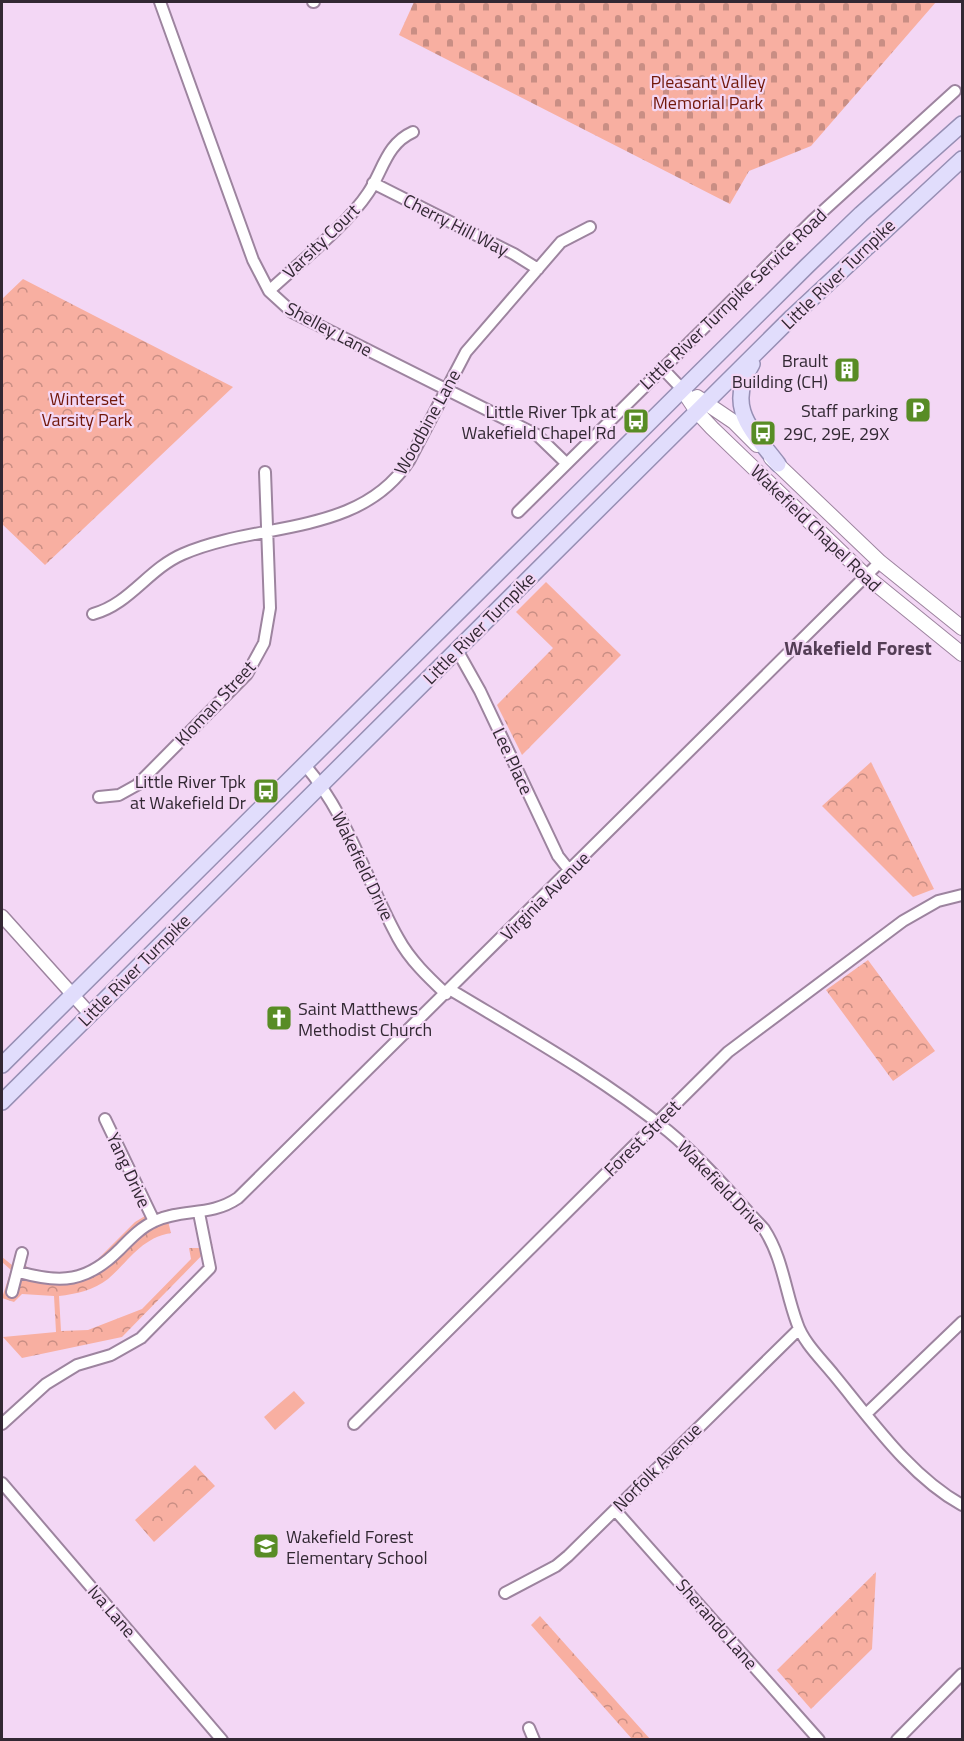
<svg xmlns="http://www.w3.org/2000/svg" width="964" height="1741" font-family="'Titillium Web',sans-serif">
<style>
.grass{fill:#f8afa1}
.forest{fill:url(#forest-crowns)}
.cemetery{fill:url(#cemetery-stones)}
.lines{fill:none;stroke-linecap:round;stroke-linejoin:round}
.minor-casing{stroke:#9d849f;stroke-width:14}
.tertiary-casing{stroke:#9d849f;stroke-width:15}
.secondary-casing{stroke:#9d849f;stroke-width:16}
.primary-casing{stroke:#978fb4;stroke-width:18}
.minor{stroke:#fff;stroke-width:10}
.tertiary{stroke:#fff;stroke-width:12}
.secondary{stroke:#fff;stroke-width:14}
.primary{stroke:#e1ddfc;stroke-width:15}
.labels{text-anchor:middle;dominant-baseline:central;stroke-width:4.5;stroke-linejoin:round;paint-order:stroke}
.park-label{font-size:18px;fill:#72180b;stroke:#f3d7f5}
.street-label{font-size:18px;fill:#322833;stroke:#f3d7f5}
.poi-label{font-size:18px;fill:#322833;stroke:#f3d7f5;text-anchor:end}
.neighbourhood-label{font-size:20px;font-weight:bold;fill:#543e56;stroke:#f3d7f5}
</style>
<defs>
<pattern id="forest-crowns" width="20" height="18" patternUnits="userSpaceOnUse" patternTransform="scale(1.5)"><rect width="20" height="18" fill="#f8afa1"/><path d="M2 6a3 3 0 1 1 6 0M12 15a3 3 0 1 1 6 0" fill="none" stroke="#c98e84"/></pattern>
<pattern id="cemetery-stones" width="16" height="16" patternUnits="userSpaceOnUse" patternTransform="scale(1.5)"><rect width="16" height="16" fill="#f8afa1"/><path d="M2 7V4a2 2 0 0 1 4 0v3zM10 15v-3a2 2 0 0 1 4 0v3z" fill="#c98e84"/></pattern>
</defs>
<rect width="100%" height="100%" fill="#f3d7f5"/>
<path class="grass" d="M294,1391L305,1403L275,1430L264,1417Z"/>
<path class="forest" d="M23,279L233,387L45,565L2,524V299Z
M546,582L621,655L522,755L497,705L553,648L516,612Z
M871,762L934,889L913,897L822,806Z
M868,960L935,1051L893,1081L826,990Z
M170,1209L168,1221L171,1233C141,1238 129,1261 108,1279C94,1290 76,1294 59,1296L61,1331L88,1330L142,1309L191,1259L189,1248H203L213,1244L122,1337L22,1358L3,1337L56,1332L54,1296L22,1294L14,1302L2,1298L11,1270L2,1262V1257L12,1265L15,1254L25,1257V1264L30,1272L65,1275L84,1269L92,1265L135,1222L145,1216Z
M195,1465L215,1486L154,1542L135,1520Z
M876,1572L872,1649L811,1709L777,1670Z
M540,1616L650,1739H632L531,1625Z"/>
<path class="cemetery" d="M414,2H936L811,146L749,171L730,204L399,35Z"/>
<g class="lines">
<defs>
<path id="minor" d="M160,2L253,260L269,291L292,312L537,435L566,463
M313,2H314
M373,183L514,254L538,269
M269,291C298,264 347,225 368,193C383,171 386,144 413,132
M662,368L682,389
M518,512L812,221L955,91
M93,614C130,604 148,569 183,554C259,521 359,537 409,461L466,352L561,242L590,227
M457,650L480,691L558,856L570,871
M304,764C348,815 366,880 398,938C410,960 428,977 446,994
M99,797L119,795L137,785L247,674L264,643L270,608L265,472
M451,990C524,1034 601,1077 668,1131C703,1160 733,1196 764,1229C783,1258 785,1291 797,1323C803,1342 822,1360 834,1375C872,1421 910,1476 962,1505
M105,1119L154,1221
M19,1272C61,1284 87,1282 119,1250C130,1239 141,1227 155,1221C183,1208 210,1217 238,1198L880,562
M12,1292L22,1253
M866,1414L962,1322
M2,1424L46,1384L77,1365L111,1355L141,1338L210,1268L199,1213
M354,1424L728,1052L903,921L938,901L962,895
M2,1483L222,1740
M615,1510L819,1740
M505,1593L556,1566L568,1556L799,1329
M529,1728L534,1740
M897,1740L962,1674"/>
<path id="tertiary" d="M2,916L90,1014"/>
<path id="secondary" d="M682,389L698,413L712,428L866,576L962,654
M697,397L734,422L757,445
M771,458L880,562L962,628"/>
<path id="primary" d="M752,364C725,408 752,430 778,464
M2,1065L807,266L861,214L962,124
M2,1102L792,317L962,159"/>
</defs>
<use href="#minor" class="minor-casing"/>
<use href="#tertiary" class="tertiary-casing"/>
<use href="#secondary" class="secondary-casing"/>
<use href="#primary" class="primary-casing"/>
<use href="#minor" class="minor"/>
<use href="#tertiary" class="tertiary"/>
<use href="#secondary" class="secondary"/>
<use href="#primary" class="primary"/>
</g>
<defs>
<symbol id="building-square" viewBox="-11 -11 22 22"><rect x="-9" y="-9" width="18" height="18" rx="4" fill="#588c25" stroke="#f3d7f5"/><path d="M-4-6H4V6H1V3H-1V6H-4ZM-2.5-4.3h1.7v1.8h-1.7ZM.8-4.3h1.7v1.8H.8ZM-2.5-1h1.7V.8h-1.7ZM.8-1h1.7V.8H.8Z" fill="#fff"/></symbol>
<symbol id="parking-square" viewBox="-11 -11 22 22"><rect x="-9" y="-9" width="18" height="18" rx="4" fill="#588c25" stroke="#f3d7f5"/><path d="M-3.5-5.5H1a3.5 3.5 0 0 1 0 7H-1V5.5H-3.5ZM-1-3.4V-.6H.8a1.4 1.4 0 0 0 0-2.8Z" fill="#fff"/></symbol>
<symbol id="bus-square" viewBox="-11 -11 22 22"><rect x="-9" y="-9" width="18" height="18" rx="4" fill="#588c25" stroke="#f3d7f5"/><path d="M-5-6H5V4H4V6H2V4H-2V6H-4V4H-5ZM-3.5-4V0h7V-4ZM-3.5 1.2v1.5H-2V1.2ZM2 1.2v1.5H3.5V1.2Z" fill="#fff"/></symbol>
<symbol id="church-square" viewBox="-11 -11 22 22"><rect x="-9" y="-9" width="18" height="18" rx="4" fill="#588c25" stroke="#f3d7f5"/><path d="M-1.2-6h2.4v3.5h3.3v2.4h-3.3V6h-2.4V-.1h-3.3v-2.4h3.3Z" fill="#fff"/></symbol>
<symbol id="school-square" viewBox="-11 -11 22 22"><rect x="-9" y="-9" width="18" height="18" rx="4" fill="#588c25" stroke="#f3d7f5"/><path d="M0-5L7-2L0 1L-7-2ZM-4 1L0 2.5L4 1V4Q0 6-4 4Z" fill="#fff"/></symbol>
</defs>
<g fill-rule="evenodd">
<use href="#building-square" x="832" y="355" width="30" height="30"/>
<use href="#parking-square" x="903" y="395" width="30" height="30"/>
<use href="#bus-square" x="621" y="406" width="30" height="30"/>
<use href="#bus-square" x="748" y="418" width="30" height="30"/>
<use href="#bus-square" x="251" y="776" width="30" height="30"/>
<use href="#church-square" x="264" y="1003" width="30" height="30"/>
<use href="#school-square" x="251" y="1531" width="30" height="30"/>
</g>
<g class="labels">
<g class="park-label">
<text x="708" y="81">Pleasant Valley<tspan x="708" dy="21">Memorial Park</tspan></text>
<text x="87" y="398">Winterset<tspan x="87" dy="21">Varsity Park</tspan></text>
</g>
<g class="street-label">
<text transform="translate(456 225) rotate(27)">Cherry Hill Way</text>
<text transform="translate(321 241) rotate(-44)">Varsity Court</text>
<text transform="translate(838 274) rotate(-44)">Little River Turnpike</text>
<text transform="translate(733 299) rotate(-44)">Little River Turnpike Service Road</text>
<text transform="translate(329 329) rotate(28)">Shelley Lane</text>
<text transform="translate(427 422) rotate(-61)">Woodbine Lane</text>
<text transform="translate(816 528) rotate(44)">Wakefield Chapel Road</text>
<text transform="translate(479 628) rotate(-45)">Little River Turnpike</text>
<text transform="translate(215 703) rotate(-47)">Kloman Street</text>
<text transform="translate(513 761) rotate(65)">Lee Place</text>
<text transform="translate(363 866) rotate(64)">Wakefield Drive</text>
<text transform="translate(545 896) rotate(-45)">Virginia Avenue</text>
<text transform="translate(134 970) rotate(-45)">Little River Turnpike</text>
<text transform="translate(642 1138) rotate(-45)">Forest Street</text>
<text transform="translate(129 1170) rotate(65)">Yang Drive</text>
<text transform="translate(722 1186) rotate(46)">Wakefield Drive</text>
<text transform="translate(657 1467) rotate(-45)">Norfolk Avenue</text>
<text transform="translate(112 1611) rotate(49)">Iva Lane</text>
<text transform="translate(717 1624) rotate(49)">Sherando Lane</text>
</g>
<g class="poi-label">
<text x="828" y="360">Brault<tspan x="828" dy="21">Building (CH)</tspan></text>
<text x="898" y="410">Staff parking</text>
<text x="616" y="411">Little River Tpk at<tspan x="616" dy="21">Wakefield Chapel Rd</tspan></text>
<text x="783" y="433" text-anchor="start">29C, 29E, 29X</text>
<text x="246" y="781">Little River Tpk<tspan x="246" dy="21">at Wakefield Dr</tspan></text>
<text x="298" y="1008" text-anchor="start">Saint Matthews<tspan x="298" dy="21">Methodist Church</tspan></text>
<text x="286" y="1536" text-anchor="start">Wakefield Forest<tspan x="286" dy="21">Elementary School</tspan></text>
</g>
<g class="neighbourhood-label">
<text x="858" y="647">Wakefield Forest</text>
</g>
</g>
<rect width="964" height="1741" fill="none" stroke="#322833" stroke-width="6"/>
</svg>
